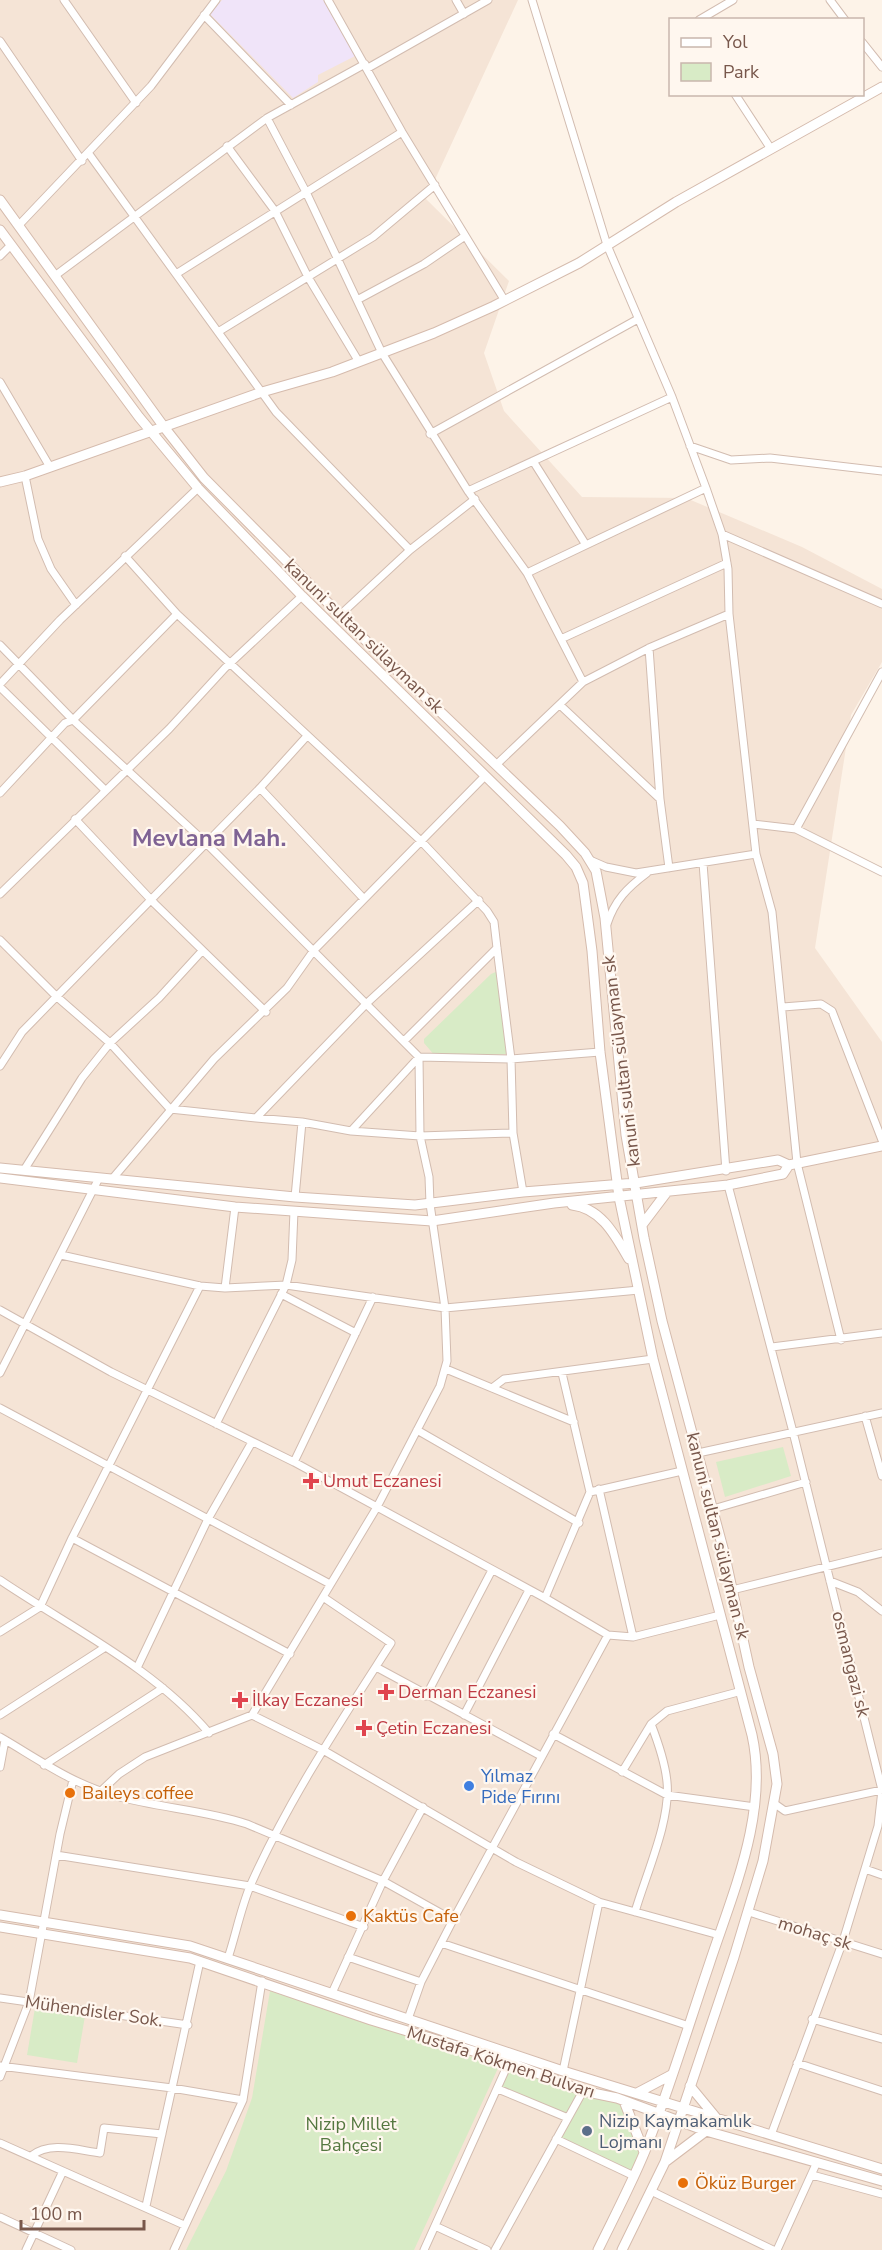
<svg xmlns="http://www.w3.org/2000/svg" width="882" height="2250" font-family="'Nunito Sans',sans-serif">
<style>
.residential{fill:#f5e4d6}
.education{fill:#f0e4f9}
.green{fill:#d8ebc6}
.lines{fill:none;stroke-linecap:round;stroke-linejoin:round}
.street-casing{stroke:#d2bcb0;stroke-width:9}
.secondary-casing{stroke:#d5bbad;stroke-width:11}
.street{stroke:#fff;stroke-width:7}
.secondary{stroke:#fff;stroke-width:9}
.health-dot{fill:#e0444e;stroke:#fff7ef;stroke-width:2}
.shop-dot{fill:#3f7fe0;stroke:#fff7ef;stroke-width:2}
.food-dot{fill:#e8710a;stroke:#fff7ef;stroke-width:2}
.service-dot{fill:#5c6f8a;stroke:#fff7ef;stroke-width:2}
.labels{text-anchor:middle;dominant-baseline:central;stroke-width:4.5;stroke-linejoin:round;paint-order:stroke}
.street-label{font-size:18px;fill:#78574b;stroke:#fff7ef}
.health-label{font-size:18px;fill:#be3a42;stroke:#fff7ef;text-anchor:start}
.shop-label{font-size:18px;fill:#366cbe;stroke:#fff7ef;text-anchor:start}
.food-label{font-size:18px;fill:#c56008;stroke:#fff7ef;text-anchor:start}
.service-label{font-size:18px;fill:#4e5e75;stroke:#fff7ef;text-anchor:start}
.park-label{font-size:18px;fill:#557840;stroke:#fff7ef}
.district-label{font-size:24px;font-weight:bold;fill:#7f6394;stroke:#fff7ef}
</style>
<rect width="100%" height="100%" fill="#fdf3e8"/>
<path class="residential" d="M0,0H518L426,199L509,281L484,353L504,411L582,497L686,498L802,547L882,589V662L851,715L815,948L882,1042V2250H0Z"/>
<path class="education" d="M222,0H323L355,56L318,75V82L293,98L210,14Z"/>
<path class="green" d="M498,971L509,1054L436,1057L424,1043V1039L491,974Z
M783,1447L791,1476L725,1497L716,1462Z
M270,1991L499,2066L414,2250H186L226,2171L252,2098Z
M35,2008L85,2016L77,2063L27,2055Z
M509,2062L624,2101L644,2152L634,2176L556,2139L568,2119L498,2089Z"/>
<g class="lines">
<defs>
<path id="street" d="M64,0L136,103
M328,0L402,132L505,301
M456,0L464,14
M532,0L607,245L672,397
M830,0L845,20
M204,15L291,105
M699,20L733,0
M0,41L82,161
M862,42L882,67
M368,68L488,0
M735,94L771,149
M267,118L306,192L382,353L468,491L527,573L583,682
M227,146L275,211L308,277L359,362
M89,154L276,412L410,550
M19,225L151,86L216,0
M0,256L11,245
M176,274L402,132
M56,275L267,118L365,64
M357,300L424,264L465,236
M218,332L373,237L435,185
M0,382L50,467
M430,434L638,319
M690,446L731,460L770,458L882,471
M533,461L586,545
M25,476L38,539L51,569L76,605
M468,491L672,397L706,488
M722,534L882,604
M125,556L177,614L421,841L487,911L494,922L497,948L511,1059L513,1133L523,1192
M527,573L706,488L722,534L728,569L729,614L756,854L772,912L797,1163L841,1340
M340,615L410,550L475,499
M563,638L727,563
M0,645L73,720L205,842L419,1057L420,1136L429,1177L430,1204L445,1308L447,1361L440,1386L377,1507L252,1715L145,1757L119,1774L101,1791
M0,684L60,620L198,488
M0,687L104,789
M560,705L660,799L649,648
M497,764L583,682L649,648L729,614
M260,788L364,899
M0,793L65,723L73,720L177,614
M660,799L669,868
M75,819L155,904L266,1012
M753,824L796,829L882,672
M796,829L882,872
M590,860L606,867L636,873L756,854
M703,863L726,1171
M0,894L169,729L225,668L302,596
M607,924C615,900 627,888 647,873
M0,940L56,996L110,1043L170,1109L256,1118L367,1003L479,900
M783,1007L821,1004L832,1011L882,1140
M404,1041L497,948
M0,1066L22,1032L260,788L307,736
M256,1118L302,1122L351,1131L419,1057L511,1059L600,1052
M351,1131L420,1136L513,1133
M24,1170L82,1078L110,1043L159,998L202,951
M113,1178L214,1059L287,988L314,950L484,777
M728,1185L793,1432L882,1790L878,1826L843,1941L771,2135
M295,1197L302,1122
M61,1255L200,1286L225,1288L286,1285L445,1308L639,1290
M225,1288L235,1207
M281,1294L356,1333
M0,1310L111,1372L294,1462L545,1598L608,1635
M772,1347L882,1333
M446,1369L574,1422
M0,1373L99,1178
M562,1373L590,1492
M492,1388L504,1379L653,1359
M0,1408L330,1584
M865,1416L882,1476
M216,1424L286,1285L292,1260L294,1211
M417,1430L579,1523
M698,1453L882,1413
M294,1462L373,1297
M599,1489L633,1637
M713,1509L806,1482
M72,1538L290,1654
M0,1580C71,1628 153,1667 209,1733
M830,1581L858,1592L882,1611
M732,1590L882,1553
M545,1598L590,1492L682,1471
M0,1632L40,1607L72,1538L200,1286
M376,1667L541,1756
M137,1668L208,1519L252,1442
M426,1696L492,1570
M0,1715L104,1648
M252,1715L323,1750L516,1862L599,1902L719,1935
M464,1715L529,1590
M553,1734L667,1795L755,1807
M0,1737C38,1759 72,1784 116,1796C159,1808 205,1810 247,1824L383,1881L453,1920
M44,1765L163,1688
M0,1767L5,1740
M622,1772L651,1724
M775,1804L785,1811L882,1790
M56,1855L250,1886L364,1927
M865,1869L882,1875
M635,1912C646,1874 671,1820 667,1782C665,1761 658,1742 651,1724L667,1711L738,1692
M749,1912L882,1954
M441,1943L689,2026
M348,1957L421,1982
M228,1958C236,1934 241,1907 251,1884C289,1799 341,1721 391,1643L323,1597
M332,1993L383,1881L423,1807
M0,1998L188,2025
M408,2019L421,1982L453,1920L608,1635L633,1637L720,1615
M812,2019L882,2039
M797,2063L882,2091
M0,2066L172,2088L243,2100L262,1981
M563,2071L599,1902
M0,2077L29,2002L60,1834L73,1780
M498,2089L568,2118
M556,2139L634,2176
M0,2143L184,2225
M31,2156C50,2141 77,2150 100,2153L104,2128L162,2134
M812,2175L882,2194
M651,2191L773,2250
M146,2206L200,1961
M0,2217L71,2250
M435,2226L487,2250
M26,2250L63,2171
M174,2250L243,2100
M424,2250L509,2062
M495,2250L583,2091
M777,2250L817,2162"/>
<path id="secondary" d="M0,200L164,427L204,478L361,636L560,826L585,853L596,871L605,918L626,1135L644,1238L662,1321L724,1552L749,1667L773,1754L777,1784L763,1861L734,1957L665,2162L622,2250
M0,230L139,417L198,488L302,596L566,855L576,867L583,883L592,951L600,1052L619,1197L653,1359L752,1735C769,1812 733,1892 709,1965C688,2027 669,2090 645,2151C631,2185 614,2217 598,2250
M0,482L25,476L262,392L332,372L434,333L494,306L579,263L676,202L882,87
M0,1168L295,1197L415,1205L523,1192L636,1183L778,1160L789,1165L882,1146
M0,1178L235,1207L432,1221L554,1203L728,1185L783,1174L789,1165
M572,1205C601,1208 615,1235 629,1259
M642,1225L667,1192
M0,1915L190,1946L563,2071L882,2169
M0,1927L190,1958L371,2020L509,2062L583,2091L617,2098L706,2131L882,2181
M690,2086L718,2120
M637,2093L671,2075
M624,2101L644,2152
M665,2162L706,2131"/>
</defs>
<use href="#street" class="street-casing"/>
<use href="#secondary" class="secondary-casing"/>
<use href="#street" class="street"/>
<use href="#secondary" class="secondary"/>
</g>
<g class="health-dot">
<path d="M308 1472h6v6h6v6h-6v6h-6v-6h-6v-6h6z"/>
<path d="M383 1683h6v6h6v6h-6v6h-6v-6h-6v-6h6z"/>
<path d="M237 1691h6v6h6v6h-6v6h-6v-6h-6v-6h6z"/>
<path d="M361 1719h6v6h6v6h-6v6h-6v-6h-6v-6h6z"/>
</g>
<circle class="shop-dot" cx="469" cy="1786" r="6"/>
<g class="food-dot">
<circle cx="70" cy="1793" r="6"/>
<circle cx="351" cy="1916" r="6"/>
<circle cx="683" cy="2183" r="6"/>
</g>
<circle class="service-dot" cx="587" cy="2131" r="6"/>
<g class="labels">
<g class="street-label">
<text transform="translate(364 636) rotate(44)">kanuni sultan sülayman sk</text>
<text transform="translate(621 1061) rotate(-97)">kanuni sultan sülayman sk</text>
<text transform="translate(718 1536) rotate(76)">kanuni sultan sülayman sk</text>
<text transform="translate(851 1664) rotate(76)">osmangazi sk</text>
<text transform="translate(815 1933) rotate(17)">mohaç sk</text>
<text transform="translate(94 2011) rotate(8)">Mühendisler Sok.</text>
<text transform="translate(501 2062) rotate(18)">Mustafa Kökmen Bulvarı</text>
</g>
<g class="health-label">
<text x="323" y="1481">Umut Eczanesi</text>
<text x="398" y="1692">Derman Eczanesi</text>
<text x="252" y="1700">İlkay Eczanesi</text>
<text x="376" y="1728">Çetin Eczanesi</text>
</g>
<g class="shop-label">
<text x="481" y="1776">Yılmaz<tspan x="481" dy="21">Pide Fırını</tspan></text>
</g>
<g class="food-label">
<text x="82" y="1793">Baileys coffee</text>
<text x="363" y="1916">Kaktüs Cafe</text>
<text x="695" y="2183">Öküz Burger</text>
</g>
<g class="service-label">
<text x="599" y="2121">Nizip Kaymakamlık<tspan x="599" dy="21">Lojmanı</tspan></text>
</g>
<g class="park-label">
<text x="351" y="2124">Nizip Millet<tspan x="351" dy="21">Bahçesi</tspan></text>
</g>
<g class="district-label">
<text x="209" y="838">Mevlana Mah.</text>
</g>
</g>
<rect x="669" y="18" width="195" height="78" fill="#fff7ef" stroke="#c9b7ad" stroke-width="1.5"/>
<rect x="681" y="38" width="30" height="9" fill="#ffffff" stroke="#c9b7ad" stroke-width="1.5"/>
<text x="723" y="48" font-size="18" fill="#78574b">Yol</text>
<rect x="681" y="63" width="30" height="18" fill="#d8ebc6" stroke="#c9b7ad" stroke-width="1.5"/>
<text x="723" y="78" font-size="18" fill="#78574b">Park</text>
<path d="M21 2220v9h123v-9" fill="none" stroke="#78574b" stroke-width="3"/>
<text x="30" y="2220" font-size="18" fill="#78574b" stroke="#fff7ef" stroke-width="4.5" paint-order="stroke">100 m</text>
</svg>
